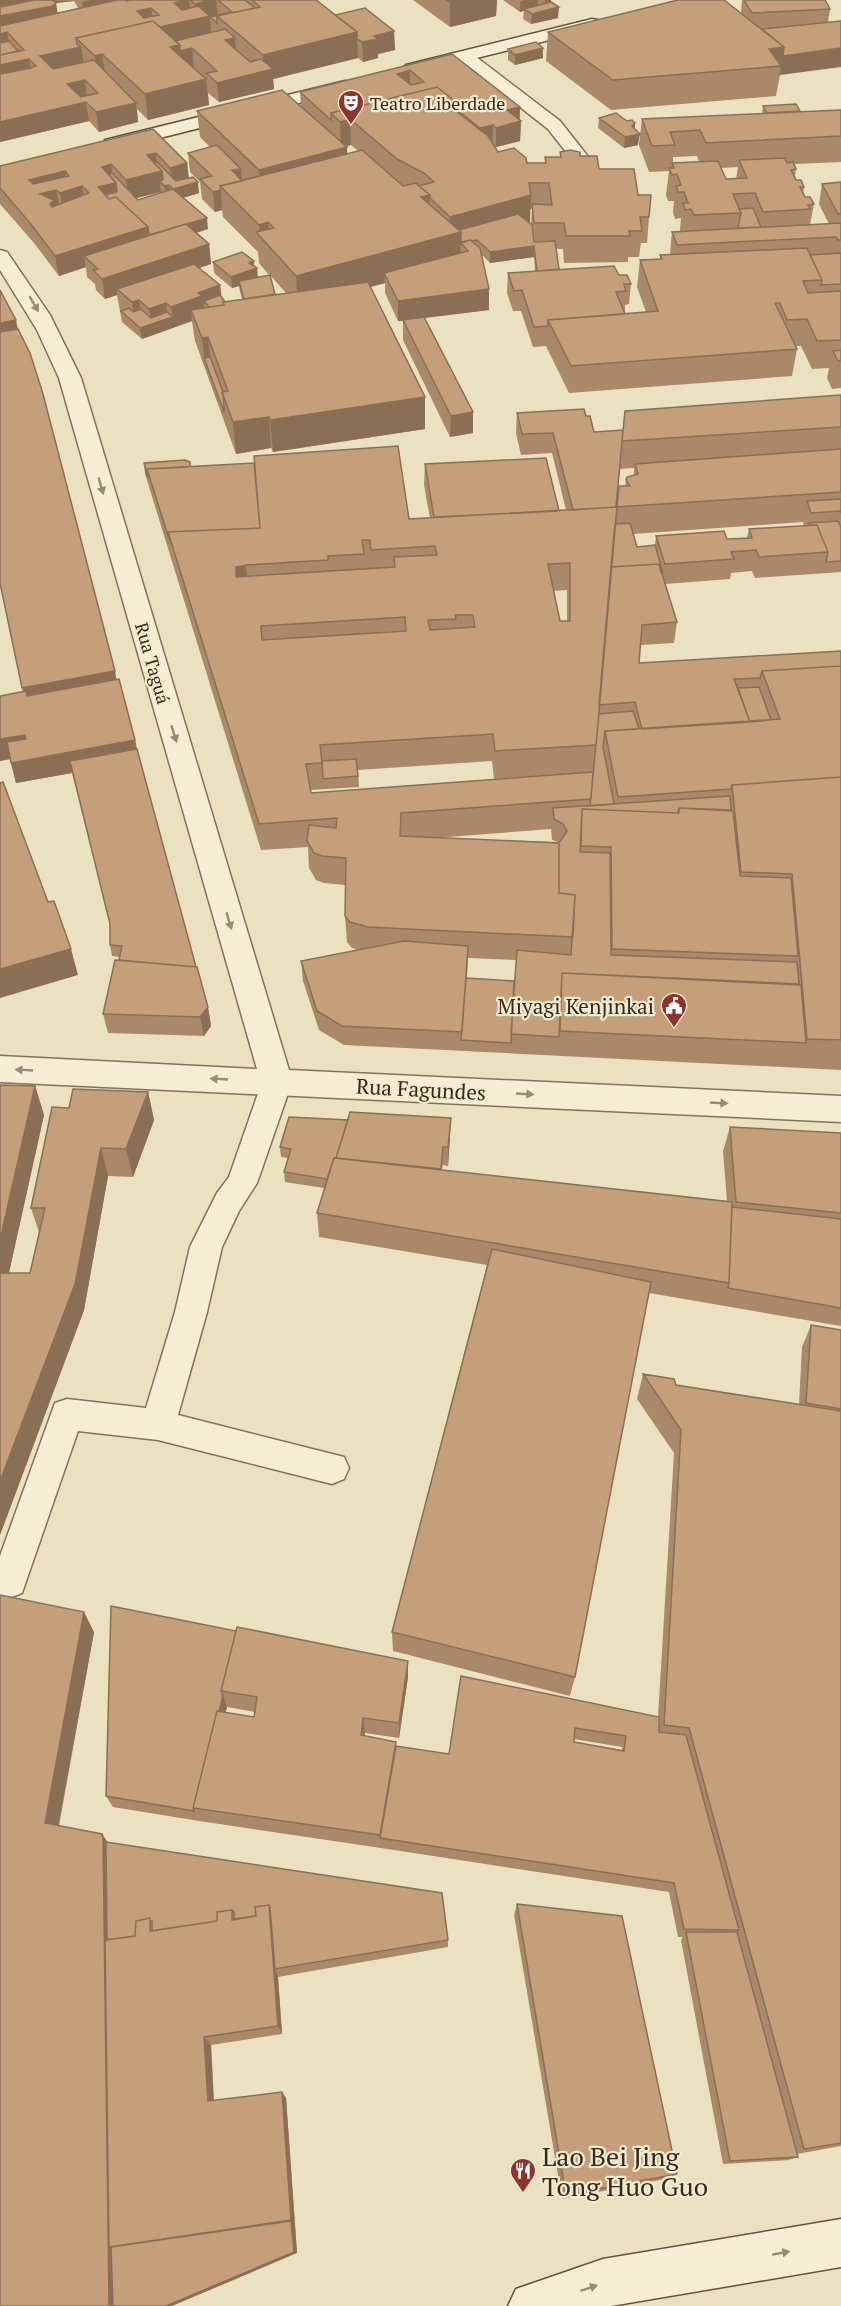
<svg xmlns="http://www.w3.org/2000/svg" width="841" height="2306" font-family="'PT Serif',serif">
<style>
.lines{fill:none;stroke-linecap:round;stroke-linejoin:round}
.lane-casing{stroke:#82725a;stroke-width:3}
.street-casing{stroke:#82725a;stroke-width:3}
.secondary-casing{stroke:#63533d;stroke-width:3}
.lane{fill:#f6eed3;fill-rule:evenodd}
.street{fill:#f6eed3;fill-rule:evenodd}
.secondary{fill:#f6eed3;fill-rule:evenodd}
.wall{fill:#a98969;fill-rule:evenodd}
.shaded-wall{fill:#8a6f55}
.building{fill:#c59f7a;stroke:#8a6f55;stroke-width:1.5;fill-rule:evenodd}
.oneway{fill:#948c78}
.labels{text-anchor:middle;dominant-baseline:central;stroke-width:4.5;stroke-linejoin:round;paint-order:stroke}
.far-poi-label{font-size:18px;fill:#33291d;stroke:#f2ebd0;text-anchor:start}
.far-street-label{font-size:18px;fill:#33291d;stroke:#f2ebd0}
.poi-label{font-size:21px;fill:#33291d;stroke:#f2ebd0;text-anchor:end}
.street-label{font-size:21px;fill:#33291d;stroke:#f2ebd0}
.near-poi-label{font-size:26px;fill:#33291d;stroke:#f2ebd0;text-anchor:start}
</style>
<rect width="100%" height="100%" fill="#eae1c1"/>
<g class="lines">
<defs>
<path id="lane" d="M465,51L471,53L560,121L593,163L590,167H578L548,129L459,59L457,56L459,53Z
M277,1070L287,1074L292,1082L257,1183L239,1211L222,1247L207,1312L178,1415L344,1457L349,1468L344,1479L332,1484L158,1440L78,1431L22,1593L9,1598L0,1595V1556L55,1403L67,1399L146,1408L175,1312L190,1247L217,1193L229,1177L262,1082L267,1074Z"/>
<path id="street" d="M0,250L7,252L50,315L81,378L289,1070L841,1096V1122L0,1082V1056L257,1069L59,378L37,330L0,270Z"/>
<path id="secondary" d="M592,19L598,20L601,24L598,28L412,74L406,73L403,69L406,65Z
M345,81L351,82L354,86L351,90L112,150L105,148L103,144L105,140Z
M841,2219V2267L611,2306H508L516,2289L603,2259Z"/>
</defs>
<use href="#lane" class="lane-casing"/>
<use href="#street" class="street-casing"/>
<use href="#secondary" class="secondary-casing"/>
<use href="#lane" class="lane"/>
<use href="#street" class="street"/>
<use href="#secondary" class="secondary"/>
</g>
<path class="wall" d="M0,0H316L335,15L394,31L395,50L378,54V58L363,62L358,58L273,79L274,89L219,102L208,93L209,105L148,120L137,109L138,122L99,132L89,121L0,142ZM74,1L78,8L57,13L56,3Z
M413,0H497L496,16L450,27Z
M503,0H551V3L558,18L531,24L523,19L524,11L520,12Z
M742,0H825L830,9L828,22L780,75L776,96L611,110L546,61L548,32L741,13Z
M543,48V58L515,65L508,60V49Z
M452,54L520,107V120L521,121L520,141L496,147H494L498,152L527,163H545V157H560V152L580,156L638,195L649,217L647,243H641L639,257H628V262L564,263L563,249H556L559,269L619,275L631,284L629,304L625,305V314L646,312L637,287L640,260L660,259V255H671L670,252L672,232L680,231V229L681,218L675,219L673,212L674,201H668L666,195L669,171L649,172L639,145L642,119L762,114L763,106L800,112L840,110L841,109V162L794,164L796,169L795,177L796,180L804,187L803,194L805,197L814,204L810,225L829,224L819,204L822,184L841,182V388L832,389L827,378L829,368L812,369L801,346H796L797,349L792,376L569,393L546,346L533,347L521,311H513L507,293L508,273L535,271L534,257L490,263L482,255L489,310L425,318L473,412V433L450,437L403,340V321H398L385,293V283L370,287L425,397V429L273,452L271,448L236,454L195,341L192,321L142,339L122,322L117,295L105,299L96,290L95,284L87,277L86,267L59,276L34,243L0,204V166L153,129L187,163L189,178L199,193L183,198L208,229L196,233L209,244L211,264L199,268L220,285L222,298L225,302L242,299L240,292L239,286L232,288L214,273L213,262L254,266L257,277L269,275L259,263L258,252L223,217L222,210L215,212L202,199L200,182L190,172L188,153L210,147L200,137L197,111L301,106L300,92ZM351,145L358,151L347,154V147L346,146ZM697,156L699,162L673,163V157ZM738,167L736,179H726L721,168ZM161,192L162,193L138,200L136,198ZM530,209H532L531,225L528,222H530ZM270,275L286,293L275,295Z
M599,118L635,123V129L638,145L624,148L598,128Z
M18,329L116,679L135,740L137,749L196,967L208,1007L211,1026L204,1036L108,1033L103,1014L120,957L112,956L110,945V925L72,773L16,783L10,759L0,761V696L23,692Z
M841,395V572L755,578L752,571L731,573L730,579L665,584L677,622L674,643L640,645L639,663L841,651V1070L344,1045L319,1030L303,981L301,961L358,950L352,948L347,942L345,916V885L324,883L316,880L309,868L308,847L261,850L150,490L145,474L144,463L190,467L409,519L430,518L424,485L425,464L559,511L566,510L552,453L521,455L516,433L517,413L586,416L594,432L623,430ZM634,468V476L626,480L625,486L617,499L620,469ZM803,522L804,526L749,529L747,538L727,539L656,536L655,545L637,547L633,534ZM567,590V621H560L554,591ZM492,761L494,779L592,772L311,793L310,790L359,787L358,770ZM551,829L552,840L558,842L435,838ZM468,958L516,960L511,1036L467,978Z
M0,1085L35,1086L44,1115L9,1273H30L39,1232L31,1208L69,1108L148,1092L154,1120L133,1177L108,1176L84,1310L0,1535Z
M730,1127L841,1133V1326L649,1293L575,1677L570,1696L393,1651L392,1632L487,1265L319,1237L317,1213L324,1188L285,1182L284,1172L288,1158L281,1157L280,1147L450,1136L448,1166L443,1165L442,1170L727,1201L723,1151Z
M811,1325L841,1330V2146L797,2154L798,2157L789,2160L723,2164L681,1940L683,1937H678L669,1892L381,1848L199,1821L113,1807L106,1796L236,1631L408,1661V1677L399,1738L365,1733L364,1736L396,1742V1746L449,1754L461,1676L658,1717L674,1453L637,1399L643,1374L676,1385L799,1404L802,1347ZM227,1707L255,1712L254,1717L225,1712ZM574,1739L622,1747V1750L574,1742Z
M0,1595L94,1632L59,1826L108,1843L448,1940V1947L278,1977L282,2034L211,2045L214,2101L282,2092L286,2098L297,2253L0,2306Z
M517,1904L677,2174L670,2178L562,2199L514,1915Z"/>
<path class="shaded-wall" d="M0,0H38L0,11Z
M43,0L74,1L56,3L59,22L7,32L11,51L0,54V16Z
M91,0H127L85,21L82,2Z
M185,0H189L191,18L174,3Z
M211,0H216L218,17H210L211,35L102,54L106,79L99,81L95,56L82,43L196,19L195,4Z
M460,0H497L496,16L450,27V2Z
M525,0H538V6L524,9V11L520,12V2Z
M545,0H551V8L544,10Z
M559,7L558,18L531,24L532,14Z
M151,8L154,27L137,11Z
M394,31L395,50L378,54V58L363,62L362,42L374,36Z
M357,32L358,58L273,79L274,89L219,102L217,83L264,71L263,55Z
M235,38L237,57L225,40Z
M180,45L182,70L170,47Z
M81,47L84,66L43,75L40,56Z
M784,47L841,48V67L780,75L779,76L781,66L769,49Z
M192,48L194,67L182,70L180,51Z
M543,48V58L515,65V55Z
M29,59L32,76L0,95V64Z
M410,70V90L397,74Z
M206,79L209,105L148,120L145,94Z
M85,80L87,99L70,103L67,84Z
M452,99L451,124L443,101Z
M86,102L89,121L0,142V122Z
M136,103L138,122L99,132L96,112Z
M520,107L519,122L521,121L520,141L496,147V128L507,110Z
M350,119L351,145L341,147L340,122Z
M635,123L634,134H640L638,145L624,148L625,137L632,126Z
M493,125L492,145L480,148V128Z
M347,147L348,173L261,196L259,170Z
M156,153L158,172L162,171L164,185L159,181L161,192L129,200L126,180L147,155Z
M187,163L189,183L173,188L170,168Z
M111,164L114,183H116L119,202L108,205L98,187L102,167Z
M241,169L242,184L232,170Z
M65,171L68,190L82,186L86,206L63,213L60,193L56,190L60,210L58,220L29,180Z
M198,182L199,193L175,200L173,189Z
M169,185L170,196L166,197L165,186Z
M221,190L222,210L215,212L213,192Z
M430,195L429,225L421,197Z
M531,195L530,222L461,240L460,263L384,273L385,283L298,307L296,276L450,232V217Z
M207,218L208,229L94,265L84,256L86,267L59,276L55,256L148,227Z
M268,222L270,248L260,237L259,225Z
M209,244L211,264L122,294L117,289V295L105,299L102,279Z
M534,246V257L490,263V252Z
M254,261V269L257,268L258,279L239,281V286L232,288L231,277L249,263Z
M220,285L222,306L204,301L205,312L191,310L192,321L142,339L140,328L152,324L149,309L166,303L168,318L173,317L171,307L198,293Z
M489,289V310L398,321V301Z
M139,300L142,320L135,323L132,302Z
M16,320L20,340L0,344V323Z
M208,337L211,368L204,358L202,338Z
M425,397V429L273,452L270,420Z
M473,412V433L450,437L451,416Z
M269,417L271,448L236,454L233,422Z
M246,565L248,592L236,577V567Z
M115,671L117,683L25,699L22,688Z
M25,735L30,755L0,761V739Z
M135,740L139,761L16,783L11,763Z
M71,949L78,975L0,998V969Z
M208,1007L211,1026L204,1036L200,1017Z
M35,1086L44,1115L3,1299L0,1291V1240Z
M148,1092L154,1120L133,1177L126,1149Z
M451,1118L450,1136L448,1166V1147Z
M101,1148L108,1176L84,1310L0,1535V1481Z
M84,1612L94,1632L56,1838L45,1823Z
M408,1661V1677L399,1738V1723Z
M223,1696L227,1707L202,1809L195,1808Z
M363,1718L365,1733L362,1750L361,1735Z
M102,1834L112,1848L109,2247L119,2248L120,2306H109Z
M269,1905L275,1969L278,1977L282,2034L278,2026Z
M204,2037L211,2045L214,2107L208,2101Z
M282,2092L286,2098L297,2253L172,2306H166L291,2221V2220Z"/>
<path class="building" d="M34,0H52L56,3L53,6L0,16V7Z
M117,0H125L126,1L132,0H185L174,3L182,10L198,6L210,16L160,27L153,21L76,38L77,44L81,47L40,56L53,69L94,60L136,103L96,112L86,102L0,122V74L36,66L29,59L0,65V55L24,50L7,32L0,34V26ZM151,8L159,15L144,18L137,11ZM85,80L98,93L81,97L67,84Z
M190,0H211L195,4Z
M218,0H245L255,8L217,16V23L210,17L232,12Z
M252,0H316L357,32L263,55L217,16L260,7Z
M447,0H460L450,2Z
M678,0H724L784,47L769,49L781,66L613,80L548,32Z
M744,0H825L830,9L752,13Z
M551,2L559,7L532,14L524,9Z
M365,8L394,31L374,36L378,39L362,42L357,39V32L335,15Z
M153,21L180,45L170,47L206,79L145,94L102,54L95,56L76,38Z
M841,21V48L783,56L784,47L762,29Z
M225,29L235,38L225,40L250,62L261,59L273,69L217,83L206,73L217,71L192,48L180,51V45L175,41Z
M9,41L18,51L0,55V43Z
M536,42L543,48L515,55L508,49Z
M452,54L520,107L507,110L521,121L496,128L493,125L480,128L451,105L452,99L437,87L331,113V120L300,92ZM410,70L424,82L411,85L397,74Z
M30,67L31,68L0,74Z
M437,87L452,99L443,101L488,136L498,152L514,148L526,158L527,163H546L545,157H561L560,152L570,150L580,152V156H597L599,169H634L638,195H651L649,217H640L642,231H629L630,236H566L564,223H534L532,204L552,205L549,183H529L531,195L450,217L430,198V195L419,186L434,182L424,173L397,159L350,119L340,122L331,113Z
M282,90L347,147L259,170L197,111Z
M796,104L800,111L767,113L763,106Z
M841,110V136L706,143L700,130L670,132L675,145L652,146L642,119Z
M616,113L627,121L632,120L635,123L632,126L640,134L625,137L599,118Z
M153,129L187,163L170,168L156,153L147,155L162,171L126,180L111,164L102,167L116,183L98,187L109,199L116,197L148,227L55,256L30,223L0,188V166ZM65,171L69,176L33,184L29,180ZM82,186L89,193L52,207L50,204L54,200L40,194L56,190L60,193Z
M217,145L241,169L232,170L242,181L220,186L221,190L213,192L200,179L212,176L188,153Z
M362,150L403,186L416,183L430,195L421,197L461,232L296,276L256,232L274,228L268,222L259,225L220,186Z
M785,158L787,163L793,162L796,169L791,170L796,180H801L804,187H800L805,197H810L814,204L808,205L810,209L763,212L755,193L733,194L741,213L694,215L691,209L685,210L683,203H688L684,192H678L676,186L681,185L677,174L672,175L669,168H674L672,163L718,161L726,179L747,178L739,160Z
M157,162L176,181L193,177L198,182L173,189L207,218L187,224H186L149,235L148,227L116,197L109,199L105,195L117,192L116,183L109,174L112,173L138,200L173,189L169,185L165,186L159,181L163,180L162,171L154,163Z
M841,182V214H838L822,184Z
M753,208L761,227L738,228L741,213L739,209Z
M518,214L532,225L534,242L555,241L559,269L537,271L534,246L490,252L477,240L472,241L470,240L462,242L461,241V232L459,230Z
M841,223V240H838L836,237L677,245L672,232Z
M186,224L209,244L102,279L93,270L98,269L84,256Z
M470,240L480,248L489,289L398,301L384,273L468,251L461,243Z
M807,248L822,280L803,281L808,293L841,291V340L817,341L807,319L787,320L780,303H775L797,349L571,366L548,320L658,311L640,260L662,259L660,255Z
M242,252L254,261L249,263L257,268L231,277L213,262Z
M841,253V284L821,285L822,280L810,255Z
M194,264L220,285L198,293L202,296L171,307L166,303L149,309L139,300L132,302L117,289Z
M614,266L619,275H627L631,284H624L626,291L616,292L625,314L548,320V326L534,327L522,290L514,291L508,273Z
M270,275L275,294L244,299L239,281Z
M368,282L425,397L270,420L269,417L233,422L222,392L228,391L208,337L202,338L191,310L224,305L223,302Z
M0,290L16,320L0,323Z
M220,295L225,302H223L224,305L209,307L204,301Z
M129,308L133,312L141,309L151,318L167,312L173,317L140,328L121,311Z
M424,317L473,412L451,416L403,320Z
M18,329L30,353L43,394L115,671L22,688L0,583V332Z
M841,350V361H838L833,351Z
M210,357L223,392L224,412L204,358Z
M841,395V427L622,441L625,411Z
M584,409L586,416H590L594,432L623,430L616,507L573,510L553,433L522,434L517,413Z
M398,446L409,519L617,507L596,745L495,751L493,734L320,745L322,763L306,764L311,793L593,772L591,799L401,813L400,836L559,843V893L575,895L573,937L368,927L350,922L345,916L346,858L322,856L314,853L307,841L309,825L336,828L337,818L259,824L168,532L260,528L254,456ZM362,540H370L371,550L435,546L437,555L394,557L395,567L236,577V567L246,565L328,560V556L364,554ZM570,563V621H560L548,564ZM455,615H473L475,627L430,630L428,620L456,619ZM405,617L406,631L262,640L261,626Z
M841,449V492L617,507L619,486H630L626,480L627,477L638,474L635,464Z
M546,458L559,511L434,517L425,464Z
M185,460L190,462V467L147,469L148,478L144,463Z
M254,463L260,528L168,532L169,539L147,469Z
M841,499V513L840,511L811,513L807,501Z
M838,521L841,527V561L826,562L828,552L817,525H810L809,523Z
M630,523L637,547L655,545L663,573H661L659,564L611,567L615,524Z
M817,525L828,552L759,557L756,550L731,552L734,559L665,564L656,536L724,531L727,539L752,538L749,529Z
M659,564L677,622L642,625L639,663L841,651V666L762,671L760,678L734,679L750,722L642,729L635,702L599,705L611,567Z
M841,666V777L732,785L731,789L618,797L605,731L780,719L762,671Z
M119,679L135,740L11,763L7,742L26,739L25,735L0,739V696L26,691L27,696Z
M759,687L771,720L750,722L738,688Z
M633,711L639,729L605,731L603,747L614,804L590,806L599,714Z
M137,749L196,967L119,960L122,946L110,945V924L70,761Z
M356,759L358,776L323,779L322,761Z
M841,777V1040L807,1039L792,874L741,872L732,785Z
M3,782L48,902L54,901L71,949L0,969V783Z
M730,796L731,810L679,808L678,813L582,809L580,852L610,853L611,955L797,962L799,984L562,973L559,1037L511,1034L517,950L571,955L575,895L559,893V843L567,831L563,824L554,819L553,808Z
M679,808L733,811L740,876L791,878L798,956L612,949L611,847L581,846L582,809L679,813Z
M404,941L468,946L462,1032L342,1026L317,1011L301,961Z
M115,960L197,967L208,1007L200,1017L103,1014Z
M562,973L801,985L806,1043L560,1031Z
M466,978L514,981L511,1043L461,1040Z
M0,1085L35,1086L0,1240Z
M73,1089L148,1092L126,1149L101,1148L75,1284L0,1481V1273H30L45,1208H31L52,1107L69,1108Z
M350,1112L451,1118L448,1147H443L441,1169L336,1158Z
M289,1117L348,1120L336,1158H334L327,1179L284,1172L291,1149L280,1147Z
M730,1127L841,1133V1213L736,1202Z
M334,1158L732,1202L729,1283L317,1213Z
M732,1207L841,1219V1308L728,1288L729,1283Z
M492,1249L651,1282L575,1677L392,1632Z
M811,1325L841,1330V1409L806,1403Z
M643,1374L674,1379L676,1385L841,1411V2143L804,2149L689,1728L664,1725L681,1430Z
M0,1595L84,1612L45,1823L102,1834L103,1837L109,2306H0Z
M111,1606L236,1631L221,1691L223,1696L219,1711H217L193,1808L194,1811L106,1796Z
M237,1627L408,1661L399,1723L363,1718L361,1735L396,1742L380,1835L193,1808L217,1711L254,1717L257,1697L221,1691Z
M461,1676L659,1717V1732L686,1735L739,1930L684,1929L674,1883L380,1838L396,1746L449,1754ZM575,1728L626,1736L624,1751L574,1742Z
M106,1842L442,1893L448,1940L275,1969L270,1907L269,1905L255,1907L256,1916L234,1919V1912L232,1910L217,1912V1921L152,1931V1921H150V1918L136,1921L135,1936L107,1940Z
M517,1904L622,1916L677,2174L566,2195Z
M269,1905L278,2026L204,2037L208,2101L282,2092L291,2220L109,2247L105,1940L135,1936L136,1921L150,1918V1931L217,1921V1912L232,1910V1920L256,1916L255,1907Z
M686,1932H737L798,2157L730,2161Z
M291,2221L294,2252L166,2306H113L111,2247Z"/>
<defs><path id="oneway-solid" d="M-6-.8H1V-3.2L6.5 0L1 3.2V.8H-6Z" transform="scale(1.5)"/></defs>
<g class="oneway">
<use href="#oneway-solid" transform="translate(34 304) rotate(60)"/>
<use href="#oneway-solid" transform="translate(101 486) rotate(74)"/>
<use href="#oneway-solid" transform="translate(174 734) rotate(73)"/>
<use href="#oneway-solid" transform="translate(229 921) rotate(73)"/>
<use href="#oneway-solid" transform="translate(24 1070) rotate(-177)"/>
<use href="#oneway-solid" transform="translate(219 1079) rotate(-177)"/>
<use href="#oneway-solid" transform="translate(525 1094) rotate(3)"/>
<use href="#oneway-solid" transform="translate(719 1103) rotate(3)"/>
<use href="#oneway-solid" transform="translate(781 2253) rotate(-10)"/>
<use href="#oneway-solid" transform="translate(589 2288) rotate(-18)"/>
</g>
<defs>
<symbol id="theatre-pin" viewBox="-11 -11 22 30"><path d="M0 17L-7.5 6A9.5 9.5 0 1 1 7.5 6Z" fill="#8c352f" stroke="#f2ebd0"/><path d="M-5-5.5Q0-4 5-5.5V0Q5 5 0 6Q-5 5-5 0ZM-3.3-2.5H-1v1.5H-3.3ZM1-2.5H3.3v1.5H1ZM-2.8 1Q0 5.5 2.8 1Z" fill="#fff"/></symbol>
<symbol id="civic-pin" viewBox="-11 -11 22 30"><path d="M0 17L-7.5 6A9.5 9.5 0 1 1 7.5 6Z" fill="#8c352f" stroke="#f2ebd0"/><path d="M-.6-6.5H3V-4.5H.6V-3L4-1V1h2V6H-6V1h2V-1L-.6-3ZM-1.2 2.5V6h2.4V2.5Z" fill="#fff"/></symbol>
<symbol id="restaurant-pin" viewBox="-11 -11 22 30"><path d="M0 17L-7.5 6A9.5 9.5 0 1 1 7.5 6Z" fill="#8c352f" stroke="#f2ebd0"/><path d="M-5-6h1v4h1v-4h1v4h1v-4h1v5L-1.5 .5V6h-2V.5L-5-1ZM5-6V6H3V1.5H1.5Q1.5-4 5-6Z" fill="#fff"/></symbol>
</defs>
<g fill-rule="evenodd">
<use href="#theatre-pin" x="336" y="88" width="30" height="40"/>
<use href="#civic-pin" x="659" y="991" width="30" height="40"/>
<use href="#restaurant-pin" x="508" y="2156" width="30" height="40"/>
</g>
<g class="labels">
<g class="far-poi-label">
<text x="370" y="103">Teatro Liberdade</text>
</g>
<g class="far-street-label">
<text transform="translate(153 663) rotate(74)">Rua Taguá</text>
</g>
<g class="poi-label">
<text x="654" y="1006">Miyagi Kenjinkai</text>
</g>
<g class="street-label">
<text transform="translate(421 1089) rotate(3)">Rua Fagundes</text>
</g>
<g class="near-poi-label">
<text x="542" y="2156">Lao Bei Jing<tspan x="542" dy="30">Tong Huo Guo</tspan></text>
</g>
</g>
</svg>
